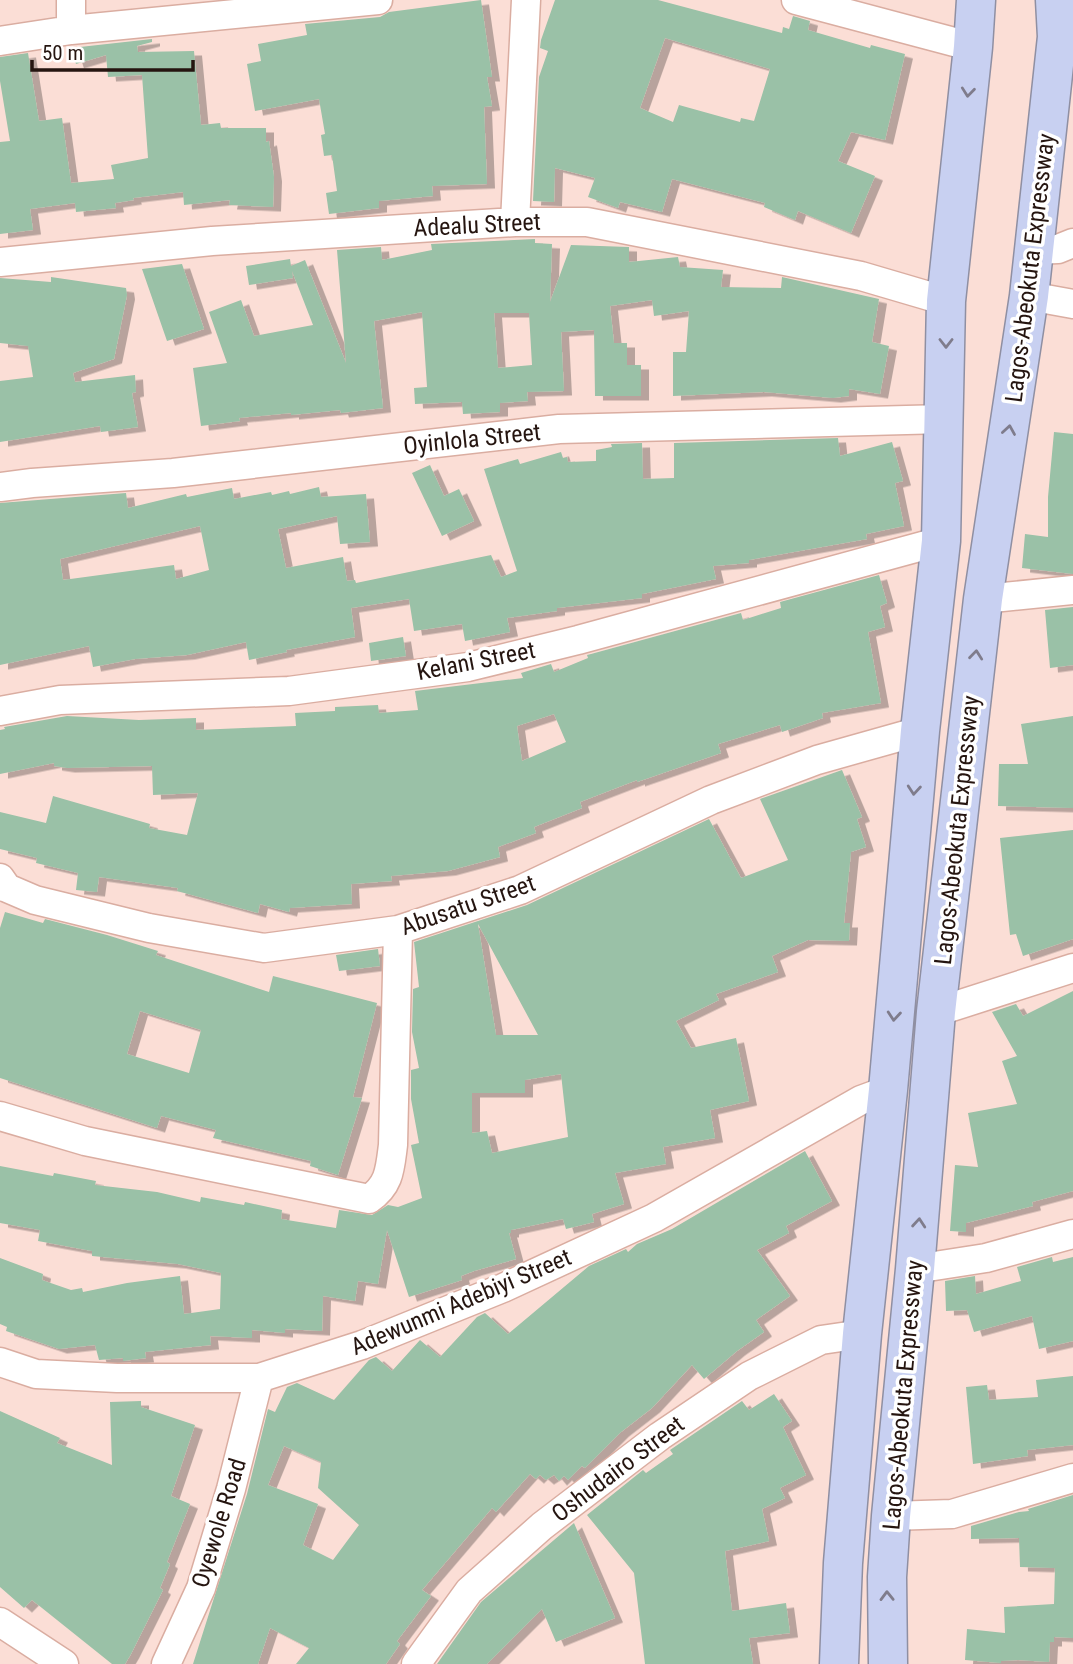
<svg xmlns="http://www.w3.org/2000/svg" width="1073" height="1664" font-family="'Roboto Condensed',sans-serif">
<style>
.building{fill:#9ac1a7;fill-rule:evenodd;filter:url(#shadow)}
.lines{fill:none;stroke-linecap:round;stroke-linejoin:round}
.minor-casing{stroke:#daada1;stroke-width:31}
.highway-casing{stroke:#8f8fa2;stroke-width:41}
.minor{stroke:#fff;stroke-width:28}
.highway{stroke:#c8d0f1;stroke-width:38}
.oneway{stroke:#7f7c8c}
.labels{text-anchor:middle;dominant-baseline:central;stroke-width:7;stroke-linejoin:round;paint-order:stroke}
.street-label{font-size:24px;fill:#251510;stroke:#fff}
</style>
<defs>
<filter id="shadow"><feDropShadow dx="8" dy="4.5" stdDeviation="0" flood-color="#0004"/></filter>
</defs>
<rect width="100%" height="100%" fill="#fbded6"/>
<path class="building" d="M481,0L492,77H487L492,106L484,107L487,184L432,186L433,196L379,201V208L329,214L326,193L337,191L332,155L324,156L321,135L325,134L319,99L255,111L247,64L261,61L258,44L307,35L305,24L380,17L389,12Z
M555,0H658L782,33L783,27L789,29L793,16L810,21L808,30L870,48L871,45L905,54L885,140L851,132L838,161L875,176L851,233L798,211L795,220L764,207L765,203L672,179L662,212L620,202L618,208L588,197L595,178L555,168L554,202L533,201L539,77L548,51L540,48L541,40ZM665,38L770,69L754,121L741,118L740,122L679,105L673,122L640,108Z
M152,39V42L137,46L138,52L194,51L201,125L220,123L221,128H266V142L269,141L274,177L273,207L229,205L230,200L184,205L183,192L133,198L134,200L115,203L116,208L76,212L75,203L30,209L33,230L0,234V142L10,141L0,81V57L28,53L39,121L62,118L71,183L114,179L111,165L148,158L142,75L108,77L106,55L76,64L71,48Z
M535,239V243L552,244L550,302L571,245L629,247V262L678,257L680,267L723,270L721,287L781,288L782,277L879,299L872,342L889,346L880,394L849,389V396L833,398L764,392L673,396V352H686L689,311L654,316L652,300L610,306L614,343H627V365H641V396H595L594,330L561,332L564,391L527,392L528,401L500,403V412L463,414L462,402L415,404L414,388L427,387L422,312L374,321L383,408L341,413L340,410L291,415V413L239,418L240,421L201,426L193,368L227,363L209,312L241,300L254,336L313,325L292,271L293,278L249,285L246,266L290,259L291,266L305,260L346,363L337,250L381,247L382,260L432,250L431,244ZM494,313H529L532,365L498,368Z
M182,264L204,329L167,341L142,269Z
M51,277L126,288L127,295L114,359L73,373L75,382L135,375L136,392L132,393L138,427L101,432L100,426L0,442V381L33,377L28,346L0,343V278L51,282Z
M1054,432L1073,434V574L1022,568L1025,534L1048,537V497Z
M838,438L840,456L892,442L903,481L895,483L904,526L866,534L867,539L749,560V563L713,566L716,579L642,594V598L557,608V611L507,618L510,632L465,641L462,624L414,631L409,599L351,608L355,637L286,650L287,652L249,660L246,642L187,655L135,659L93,667L89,646L0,665V503L126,493L128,508L186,494L187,497L232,488L234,499L271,492L272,495L289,491L290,494L319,487L321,497L366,494L370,542L340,544L337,516L278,529L286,568L343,557L347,581L355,580L356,583L491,555L501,577L517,571L484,469L518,459L520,464L561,452L563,458L567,457L568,462L596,461V450L612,447L611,444L642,443L643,479L674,478V443ZM200,526L209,570L176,579L174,565L63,580L60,559Z
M430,465L444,496L459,489L474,521L442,536L412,473Z
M879,575L887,603L880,606L885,627L868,632L881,703L822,713L823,718L782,732L780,725L718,744L721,753L637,782V780L580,802L582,808L534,827L536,833L498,847L500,857L448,871L391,876L392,881L351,884L352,904L290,908L289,912L260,904L258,913L177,891L178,888L99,877L97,892L76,890L78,873L36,863L37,858L0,849V812L46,823L53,796L150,824L149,828L187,835L198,793L153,795L152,766L67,768L54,766V763L0,774V730L5,729L4,727L67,716L139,720L196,718V730L296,726L295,713L335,711V707L378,705L379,713L418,710L415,691L523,678L521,673L551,664L554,672L588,658L587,655L591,654L741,613L743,620L781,608L780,602ZM554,714L566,742L522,761L517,726Z
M1073,607V665L1050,668L1045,610Z
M403,637L406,656L371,661L369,643Z
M1073,716V808L998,806L999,764H1028L1021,724Z
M842,770L862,817L857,819L866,847L851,852L844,923H850L849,941L808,940L772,956L778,972L716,994L719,1000L676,1021L691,1048L736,1038L749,1101L710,1110L715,1138L663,1147L666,1164L615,1173L624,1204L592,1214L594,1222L566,1229L563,1219L511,1230V1233H509L516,1259L474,1271L461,1276L462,1280L409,1297L387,1230L378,1284L358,1281L355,1301L323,1296L322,1331L285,1329V1333L252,1330V1338L210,1336L211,1345L145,1352L146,1358L123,1361V1358L99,1360L95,1345L59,1349L6,1331L7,1327L0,1324V1258L43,1274L42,1280L71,1290L82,1288L83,1292L127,1283L180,1276L184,1314L220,1309L221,1273L178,1264L92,1256V1251L38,1241L40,1230L0,1223V1166L53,1176L54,1173L96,1181L95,1185L157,1192L200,1202L201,1197L244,1205L245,1202L282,1210L281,1219L336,1228L339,1210L372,1215L388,1205L398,1207L422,1198L411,1145L419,1143L411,1099V1070L419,1068L412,1032L413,989L419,987L414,942L527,905L709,819L741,878L788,860L760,799ZM478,924L538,1035H496ZM561,1074L568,1137L492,1153L487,1131L472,1133V1093H525V1080Z
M1073,830V939L1023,956L1016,934L1010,935L1000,838Z
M5,912L43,923L45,919L107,935L158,951L156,955L269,992L273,976L377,1003L353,1097L362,1098L338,1175L310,1166L311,1161L213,1138L216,1130L161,1116L157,1128L0,1078V928ZM140,1011L201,1030L189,1073L127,1054Z
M378,949L380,966L339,971L336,955Z
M1073,991V1191L1032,1202L1033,1206L966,1223V1232L950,1231L955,1165L978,1167L968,1113L1017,1104L1002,1061L1017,1056L992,1012L1016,1004L1023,1016Z
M805,1151L832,1201L786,1226L789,1233L757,1250L790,1296L756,1320L764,1332L737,1351L704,1379L692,1365L652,1408L621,1432L585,1468L582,1466L568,1480L564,1476L559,1481L554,1475L546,1480L540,1475L536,1479L530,1474L496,1512L492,1508L422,1590L431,1596L397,1641L400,1644L386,1664H296L309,1648L270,1628L258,1664H193L247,1494L268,1409L275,1412L287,1387L297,1383L334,1400L369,1360L376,1357L392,1371L420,1340L440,1357L477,1317L485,1313L508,1334L589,1266L626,1249L628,1252L637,1244L672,1229ZM284,1446L321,1462L318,1488L359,1525L333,1560L303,1545L318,1504L268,1485Z
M1052,1257L1053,1262L1073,1257V1341L1039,1349L1032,1316L974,1332L967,1310L946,1311L945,1281L975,1276L976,1294L1021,1281L1017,1267Z
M1073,1376V1445L1027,1450L1028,1456L973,1464L966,1387L987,1385L989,1400L1038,1397L1036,1380Z
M774,1394L792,1421L783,1427L806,1475L780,1488L785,1498L762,1509L769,1541L725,1551L732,1611L786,1603L790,1633L749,1638L753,1664H645L634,1573L587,1515L643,1470L646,1473L673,1454L670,1450L742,1401L749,1410Z
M141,1401V1407L195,1425L171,1496L190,1504L167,1562L170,1564L160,1588L163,1590L131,1654L125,1664H112L32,1600L24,1608L0,1587V1411L60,1438L57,1443L112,1465L110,1402Z
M1073,1495V1638L1054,1637V1642H1050L1049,1662L1018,1660L1001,1661V1663L965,1660L967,1629L1005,1633L1004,1607L1054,1604L1055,1568L1020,1567L1019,1538L971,1539V1526L1019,1512L1029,1511L1028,1509Z
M574,1523L615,1618L556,1642L542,1609L487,1664H437L481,1602Z"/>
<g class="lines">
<defs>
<path id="minor" d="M71,0V30
M796,0L973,47
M0,41L71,30L378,0
M515,222L526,0
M1035,250L1058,249L1073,243
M0,262L212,241L515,222H587L861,276L946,301
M1029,296L1073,304
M0,487L32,483L173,473L559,429L945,419
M983,599L1073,590
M0,711L60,700L289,691L468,667L578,640L941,541
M0,878L7,888L35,900L149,928L264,948L398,930L520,890L711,800L817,760L920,731
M936,1012L1073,968
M0,1116L85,1141L369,1199C390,1185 390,1168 393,1145L398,930
M915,1269L986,1258L1073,1234
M0,1362L36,1374L117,1378H259L362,1345L503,1288L654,1218L861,1100L888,1090
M891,1516L952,1514L1073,1478
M0,1622L64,1664
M166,1664L201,1588L231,1489L259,1378
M416,1664L469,1591L542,1526L660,1436L749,1376L821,1340L862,1334"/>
<path id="highway" d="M839,1664L843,1563L862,1334L888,1090L920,731L941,541L946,301L973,47L976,0
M888,1664L887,1577L891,1516L915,1269L936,1012L983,599L1029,296L1057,37L1055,0"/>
</defs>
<use href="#minor" class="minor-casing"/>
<use href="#highway" class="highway-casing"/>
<use href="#minor" class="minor"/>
<use href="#highway" class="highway"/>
</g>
<defs><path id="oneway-chevron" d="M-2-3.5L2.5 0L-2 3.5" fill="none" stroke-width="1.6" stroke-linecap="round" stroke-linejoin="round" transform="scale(1.75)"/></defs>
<g class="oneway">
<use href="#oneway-chevron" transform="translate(968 92) rotate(96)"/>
<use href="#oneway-chevron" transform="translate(946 343) rotate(90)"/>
<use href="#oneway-chevron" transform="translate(1009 430) rotate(-81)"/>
<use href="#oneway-chevron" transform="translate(976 655) rotate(-84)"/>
<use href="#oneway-chevron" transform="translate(914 790) rotate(95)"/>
<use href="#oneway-chevron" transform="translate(894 1016) rotate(95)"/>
<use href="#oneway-chevron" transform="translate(919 1223) rotate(-85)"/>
<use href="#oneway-chevron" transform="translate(887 1596) rotate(-91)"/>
</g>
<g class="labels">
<g class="street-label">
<text transform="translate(477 225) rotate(-3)">Adealu Street</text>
<text transform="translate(1030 268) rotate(-83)">Lagos-Abeokuta Expressway</text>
<text transform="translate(472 439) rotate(-6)">Oyinlola Street</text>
<text transform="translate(476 661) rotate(-11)">Kelani Street</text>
<text transform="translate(957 830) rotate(-84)">Lagos-Abeokuta Expressway</text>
<text transform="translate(468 905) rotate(-19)">Abusatu Street</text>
<text transform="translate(461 1302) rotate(-23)">Adewunmi Adebiyi Street</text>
<text transform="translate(903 1395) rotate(-85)">Lagos-Abeokuta Expressway</text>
<text transform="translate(618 1469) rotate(-37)">Oshudairo Street</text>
<text transform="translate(219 1523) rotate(-73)">Oyewole Road</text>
</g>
</g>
<path d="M32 60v10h161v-10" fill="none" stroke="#251510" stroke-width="3.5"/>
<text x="42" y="60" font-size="21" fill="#251510" stroke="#ffffff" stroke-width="5" paint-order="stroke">50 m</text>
</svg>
